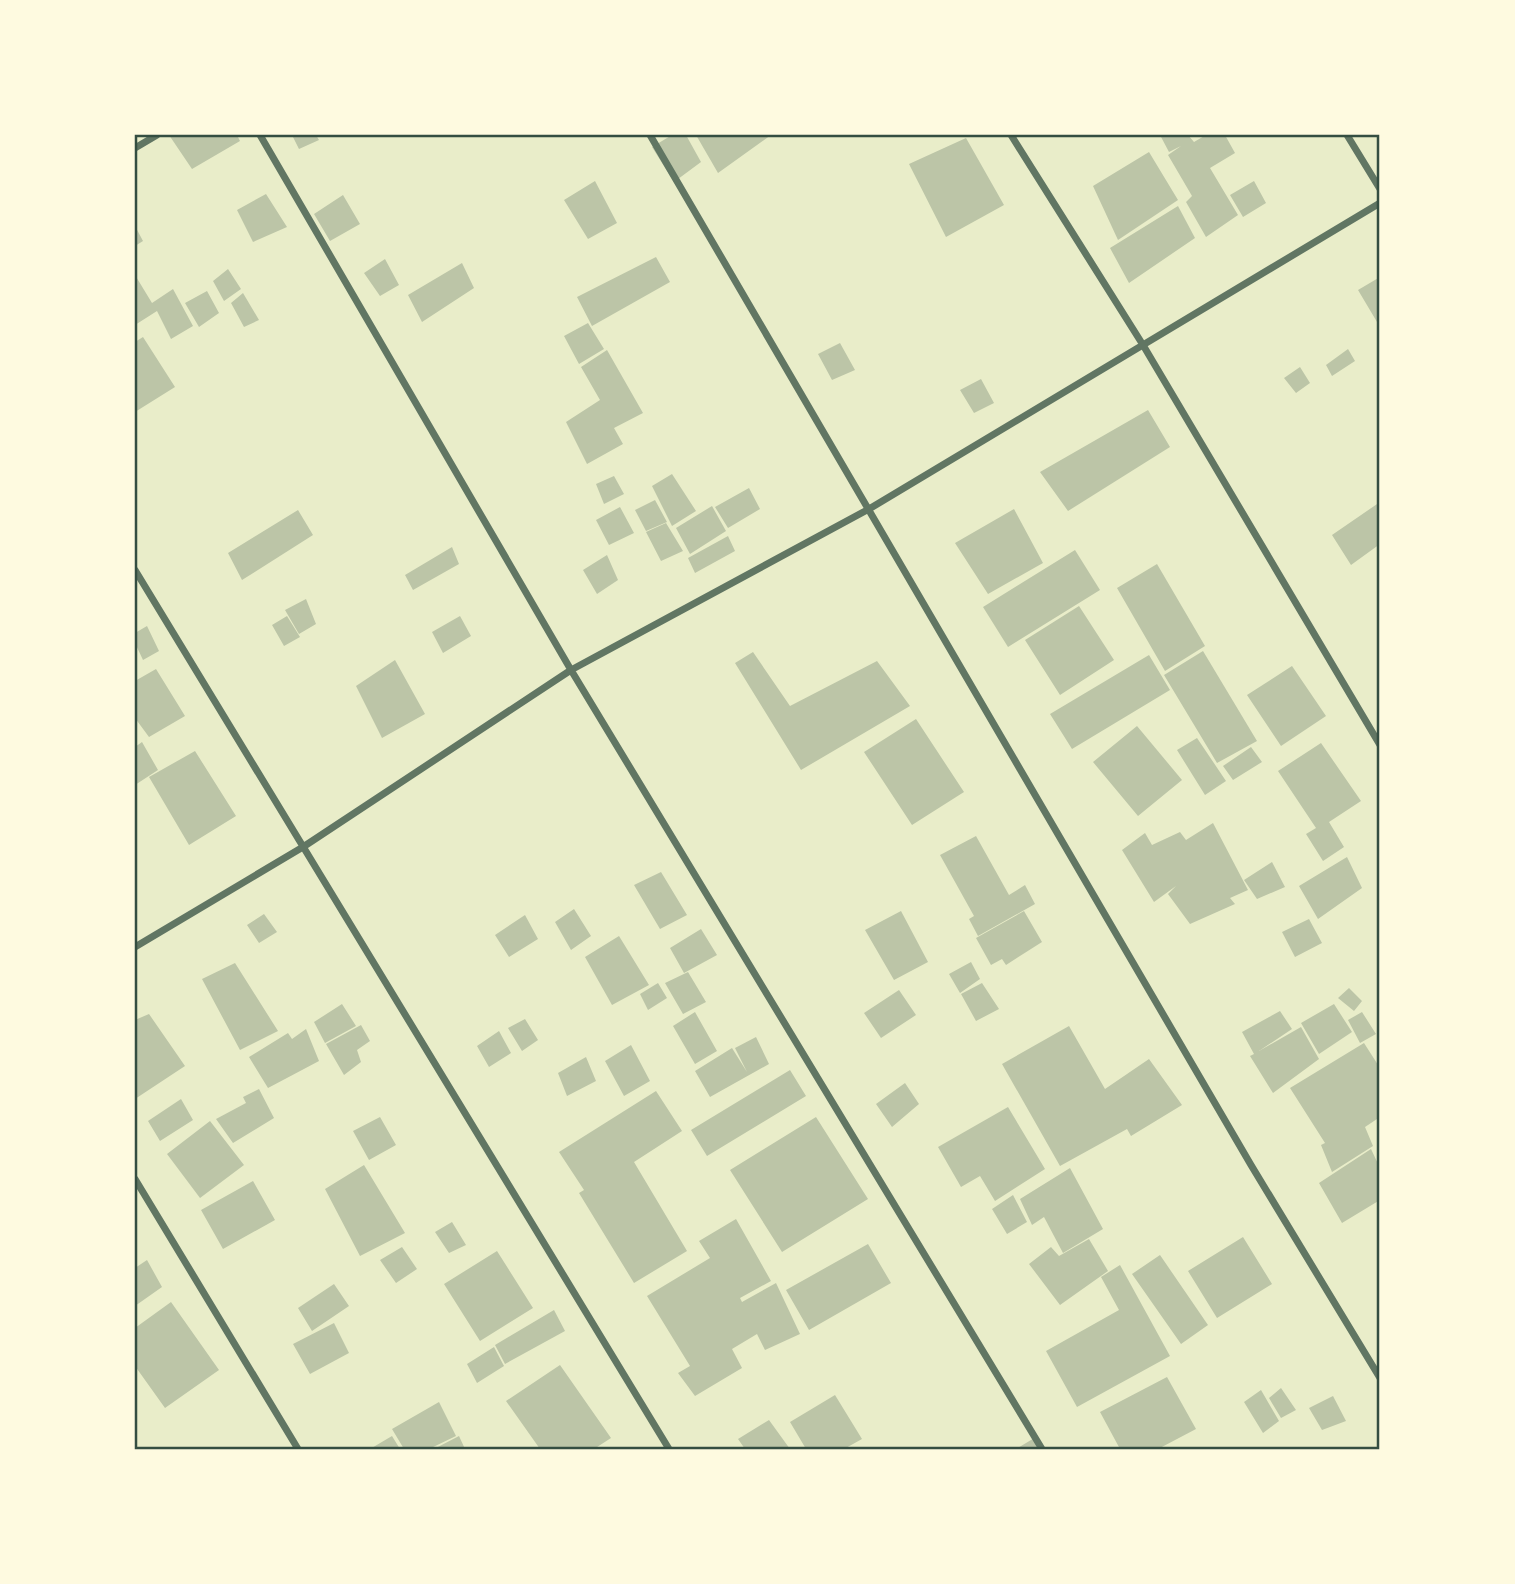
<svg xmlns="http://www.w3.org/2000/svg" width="1515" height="1584" font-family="'Work Sans',sans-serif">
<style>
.building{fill:#bcc5a7}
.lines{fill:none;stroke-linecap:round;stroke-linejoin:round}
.minor{stroke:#617663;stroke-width:7}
.neatline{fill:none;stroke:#344e41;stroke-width:2.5}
</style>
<rect width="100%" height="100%" fill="#e9edc9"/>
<path class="building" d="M169,135H237L240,141L192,169Z
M292,135H316L319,140L299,149Z
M672,135H686L701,162L674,182L652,147Z
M696,135H771L718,173Z
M1160,135H1188L1194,142L1206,135H1225L1235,153L1210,168L1238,215L1206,237L1186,202L1192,196L1168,155L1181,146L1169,152Z
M966,138L1004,205L946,237L909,164Z
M1149,152L1178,200L1118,240L1093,186Z
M595,181L617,223L588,239L564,200Z
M1254,181L1266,203L1243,217L1230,195Z
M266,194L287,227L253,242L237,210Z
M343,195L360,224L330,241L314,214Z
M1178,206L1195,238L1129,283L1110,248Z
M135,226L143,241L135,246Z
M656,257L670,282L592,326L577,297Z
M385,259L399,285L380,296L364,273Z
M462,263L474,288L422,322L408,295Z
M228,269L241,289L224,301L213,281Z
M135,275L152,303L173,289L193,326L171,339L157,311L135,325Z
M1380,277V327L1358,290Z
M207,291L219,313L199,327L185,303Z
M243,293L259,320L244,327L231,303Z
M588,323L604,349L579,364L564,336Z
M143,337L175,387L135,412V342Z
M840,343L855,370L832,380L818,354Z
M1348,349L1355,361L1332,376L1326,365Z
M607,350L643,413L614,428L623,444L587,464L566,422L600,400L581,367Z
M1300,367L1310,383L1296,393L1284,378Z
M981,379L994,403L974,413L960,390Z
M1148,410L1170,447L1068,511L1040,472Z
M672,474L696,511L672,526L652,486Z
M614,476L624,494L604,504L596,484Z
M749,488L760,509L728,528L715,507Z
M655,500L667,522L646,531L635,510Z
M1380,502V544L1351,565L1332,535Z
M712,506L726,531L690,554L676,528Z
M620,507L634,533L609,545L596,520Z
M1014,509L1043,563L988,594L955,543Z
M298,510L313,535L242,580L228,553Z
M666,523L683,551L661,561L646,532Z
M728,536L735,551L695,573L688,558Z
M452,547L459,564L413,590L405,575Z
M1075,550L1100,590L1008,647L983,607Z
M607,555L618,580L597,594L583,570Z
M1157,564L1205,646L1165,671L1117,588Z
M306,599L316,624L299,634L285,610Z
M1079,606L1114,660L1060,695L1025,640Z
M287,616L300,637L284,646L272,625Z
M460,616L471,636L443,653L432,632Z
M147,626L159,651L143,660L135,643V633Z
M1203,651L1257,741L1217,763L1164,675Z
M753,652L790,706L877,661L910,706L801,770L735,663Z
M1149,655L1170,690L1072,749L1050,714Z
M395,660L425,714L382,738L356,686Z
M1292,666L1326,716L1281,746L1247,695Z
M156,669L185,716L149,737L135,718V681Z
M916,719L964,792L912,825L864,752Z
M1137,726L1182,780L1138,816L1093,762Z
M1197,738L1226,781L1205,795L1177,750Z
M142,742L158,770L135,785V747Z
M1321,743L1361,801L1329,822L1344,847L1323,861L1306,834L1316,828L1278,771Z
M1251,747L1262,762L1233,780L1223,766Z
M195,751L236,816L189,845L149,777Z
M1213,823L1248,890L1230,898L1235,904L1190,924L1168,894L1176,886L1154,902L1122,850L1145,833L1152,845L1180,832L1186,840Z
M976,836L1009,895L1025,885L1035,904L978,936L969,919L974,916L940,855Z
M1347,857L1362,888L1318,919L1299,886Z
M1272,862L1285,887L1257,899L1244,880Z
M661,872L687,915L660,929L634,885Z
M574,909L591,936L571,950L555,922Z
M901,911L928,962L894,980L865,930Z
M1024,911L1042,942L1006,965L1002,959L991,965L976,938Z
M264,914L277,932L259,943L247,925Z
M525,915L538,939L509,957L495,935Z
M1309,919L1322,943L1295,957L1282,932Z
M701,929L717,955L684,973L670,948Z
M619,936L649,985L612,1005L585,957Z
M971,962L980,979L960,993L949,974Z
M235,963L278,1031L240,1050L202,979Z
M688,972L706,1002L683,1014L665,983Z
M658,983L667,998L648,1010L640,994Z
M982,983L999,1009L976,1021L961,994Z
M1349,988L1362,1001L1354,1011L1338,998Z
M899,990L916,1015L881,1038L864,1013Z
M342,1004L356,1026L325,1043L314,1022Z
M1334,1004L1352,1032L1319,1054L1301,1023Z
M1280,1011L1292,1029L1259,1051L1301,1027L1319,1059L1273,1093L1250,1056L1254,1054L1242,1032Z
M695,1012L717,1051L695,1064L673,1026Z
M1362,1012L1376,1034L1360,1043L1348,1020Z
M149,1014L185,1066L135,1099V1020Z
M525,1019L538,1040L522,1051L508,1028Z
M361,1025L370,1041L357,1050L361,1062L344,1075L326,1044Z
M1069,1026L1105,1089L1149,1059L1182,1105L1131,1136L1127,1129L1060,1166L1002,1064Z
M306,1029L319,1061L268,1088L249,1057L288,1033L292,1039Z
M499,1031L511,1053L489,1067L477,1046Z
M756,1037L769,1064L710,1097L695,1071L732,1048L747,1072L735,1048Z
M1364,1043L1380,1068V1117L1365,1127L1373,1146L1332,1172L1321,1145L1325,1143L1290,1088Z
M631,1045L650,1081L624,1096L605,1061Z
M586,1057L596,1081L567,1096L558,1073Z
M790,1070L806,1096L707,1156L691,1130Z
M905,1083L919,1104L892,1127L876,1104Z
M259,1089L274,1118L233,1143L216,1119L246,1103L243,1097Z
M656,1091L682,1131L634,1162L687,1251L634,1283L579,1193L584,1190L559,1152Z
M181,1099L193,1120L160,1141L148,1121Z
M1008,1107L1045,1169L995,1201L980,1176L961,1187L938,1147Z
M380,1117L396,1145L369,1160L353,1131Z
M816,1117L868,1199L782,1252L730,1170Z
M210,1121L244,1165L200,1198L167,1154Z
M1371,1149L1380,1168V1200L1342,1223L1319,1183Z
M364,1165L405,1233L360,1256L325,1189Z
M1070,1168L1103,1229L1063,1253L1044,1217L1032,1225L1020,1199Z
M253,1181L275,1220L223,1249L201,1210Z
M1013,1195L1027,1222L1007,1234L992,1209Z
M736,1219L771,1281L740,1298L742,1302L776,1283L800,1334L765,1350L757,1334L732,1349L742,1368L695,1396L678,1373L690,1366L647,1296L710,1258L699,1241Z
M452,1222L466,1245L449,1253L435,1232Z
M1243,1237L1272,1284L1217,1318L1188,1271Z
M1089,1239L1108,1271L1060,1305L1029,1264L1051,1247L1059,1256Z
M868,1244L891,1283L809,1330L786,1290Z
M402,1247L417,1269L396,1283L380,1260Z
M497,1251L533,1308L480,1341L444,1284Z
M1160,1255L1208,1325L1181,1344L1132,1274Z
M147,1260L162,1287L135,1306V1268Z
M1120,1265L1170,1356L1077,1407L1046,1351L1119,1310L1101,1277Z
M334,1284L349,1306L312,1331L298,1308Z
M171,1302L219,1370L165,1408L135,1366V1328Z
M554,1310L565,1331L505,1364L495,1345Z
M334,1323L349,1353L310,1374L293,1344Z
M494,1347L504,1366L477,1383L467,1364Z
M560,1365L611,1438L594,1449H540L506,1401Z
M1167,1377L1196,1429L1158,1449H1120L1100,1412Z
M1281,1388L1296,1410L1281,1418L1269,1398Z
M1261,1390L1279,1421L1263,1433L1244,1402Z
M835,1395L862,1439L844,1449H806L790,1422Z
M1333,1396L1346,1421L1322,1430L1309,1408Z
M439,1402L456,1436L429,1449H404L392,1429Z
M769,1420L790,1449H745L738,1439Z
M392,1436L400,1449H370Z
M459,1436L465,1449H434Z
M1036,1437L1043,1449H1016Z"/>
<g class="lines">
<path class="minor" d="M260,135L571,670L1042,1449
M650,135L1251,1165L1380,1378
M1011,135L1143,345L1380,745
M1347,135L1380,189
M135,148L157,135
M135,570L669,1449
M135,947L303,847L571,670L869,509L1380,203
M135,1179L298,1449"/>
</g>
<rect width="1515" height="1584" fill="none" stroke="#fefae0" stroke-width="273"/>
<rect x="136" y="136" width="1242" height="1312" class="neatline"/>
</svg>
